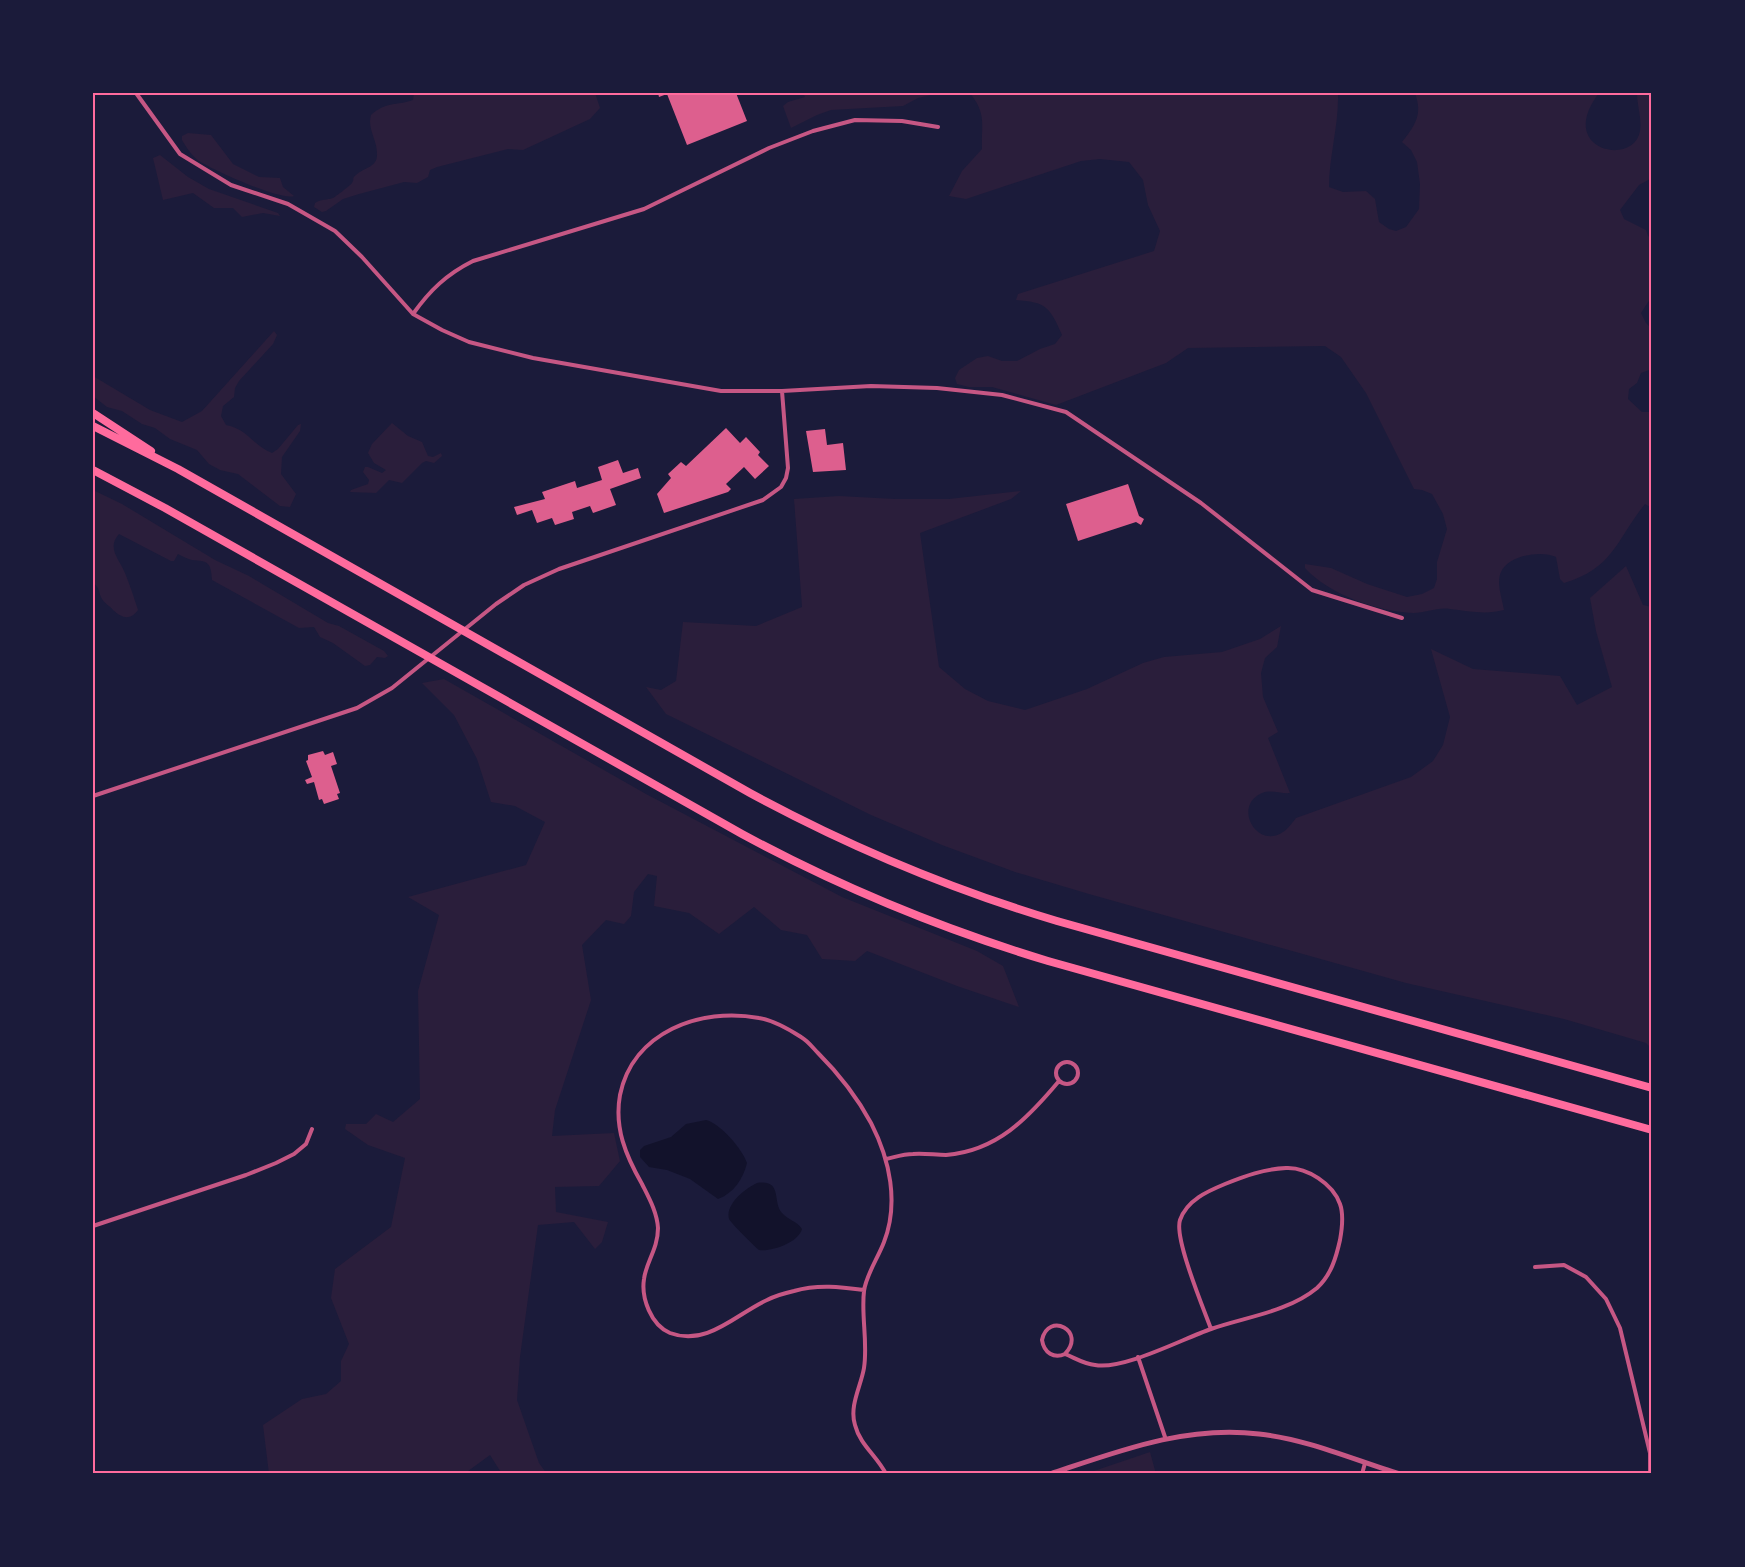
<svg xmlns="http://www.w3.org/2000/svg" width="1745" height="1567" font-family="Figtree,sans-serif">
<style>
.green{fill:#2a1e3b}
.water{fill:#12122b}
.building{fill:#dd5f8e}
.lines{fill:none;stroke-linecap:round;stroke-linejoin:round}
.minor{stroke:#c65784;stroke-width:4}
.tertiary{stroke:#c65784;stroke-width:5}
.motorway{stroke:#ff6b9d;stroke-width:8}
.neatline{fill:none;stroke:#ff6b9d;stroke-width:2}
</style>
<rect width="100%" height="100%" fill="#1b1b3a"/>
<path class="green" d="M414,93H595L600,108L590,119L523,150L508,149L437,167L430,170L428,177L417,183L404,182L359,194L343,199L326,211L322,212L314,207L315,203C321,199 327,200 333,198C335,197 351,185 352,183C355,178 351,179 356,175C364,167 378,168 377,153C377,140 367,128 371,115C387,101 396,106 413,100Z
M803,93H940L918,98L903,106L831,110L817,115L791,128L783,106L788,102L805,97Z
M970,93H1338C1339,125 1329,156 1329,187L1343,192L1366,191L1375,199L1379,222L1389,229L1396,231L1406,227L1419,209L1420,184L1417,162L1411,150L1402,142C1415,125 1423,115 1415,93H1599C1555,151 1634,167 1640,131C1642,119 1637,105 1637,93H1652V178L1639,185L1620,210L1624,219L1646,230L1648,236L1652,238V296L1641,313L1646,323L1652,329V369L1641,373L1637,383L1629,389L1628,399L1642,412H1652V519L1650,507L1645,504C1616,540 1614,568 1564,583L1560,579L1556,557C1542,550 1508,555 1501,572C1496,583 1502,598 1504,610C1486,615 1468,611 1450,609C1437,607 1426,613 1413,613C1379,612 1328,594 1305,568V564L1331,568L1367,584L1407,597L1422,594L1434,588L1437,579V562L1447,529L1443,514L1432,494L1422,490L1414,489L1366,393L1341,357L1325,346L1188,348L1166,363L1056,405L992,387H969L957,384L955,378L959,370L977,358L988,356L1002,361H1017L1040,349L1055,344L1062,335C1050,307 1046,302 1016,300L1018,294L1154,251L1160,231L1148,205L1143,180L1129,162L1100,159L1081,161L966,199L949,196L962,171L982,149C981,123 987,115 970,93Z
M188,133L211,135L233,164L259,177L280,178L283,187L294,196C281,201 213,170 199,161C192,156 186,147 182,140V136Z
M160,155L188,177L209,189L278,213L280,216L263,213L242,217L233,208H214L193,193L163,200L153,158Z
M274,331L277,335L273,344L239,381L235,388L234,397L223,406L221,416L226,425C248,429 252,445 272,453L278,449L298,425L301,424L300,431L282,457L281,474L296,494L290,507L280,506L238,474L220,470L209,464L197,450L170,439L155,428L142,424L122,411L107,407L93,396V376L150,410L182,422L202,411Z
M392,423L408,436L422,442L428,456L433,457L441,453L442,456L434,463L426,461L422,463L402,483L389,480L376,493L350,492L351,490L368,484L369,480L363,472L365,467H368L382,473L386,470L374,463L368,453L372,444Z
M93,490L122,504L215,560L249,576L328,623L339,626L384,651L388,656L385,658L377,657L370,665L365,666L333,643L320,637L314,627L299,628L212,580C211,562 208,561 192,560C188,559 182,556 178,554L174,561H171L119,534C106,548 120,560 125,573C130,585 134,598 138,610C130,621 122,618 113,610C110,606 105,604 102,599C98,592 101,590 93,582Z
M1021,491L1011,499L920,533L939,667L965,689L988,701L1025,710L1087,689L1143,663L1164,657L1222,652L1260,639L1281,626L1277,647L1265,658L1261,673L1263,697L1278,732L1268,738L1290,793C1281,794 1271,789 1262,793C1232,806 1257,850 1283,832C1288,829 1292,823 1296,818L1411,777L1433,761L1443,745L1450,717L1431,649L1473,669L1560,676L1577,705L1612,687L1596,631L1590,598L1626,566L1643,605L1652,607V1049L1646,1043L1564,1019L1406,983L1089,894L1015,872L942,845L871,815L666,714L646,687L661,690L676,681L683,622L756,626L802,607L794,499L839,496L895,499H949Z
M444,679L646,794L842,897L977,951L1003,966L1019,1007L957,986L867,951L855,961L822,959L807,935L781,930L754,907L719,934L689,913L654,906L657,876L648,874L634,892L631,916L624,924L606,920L582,945L591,1000L555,1110L552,1136L614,1133L620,1161L599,1186L555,1187L556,1212L608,1222L602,1242L595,1249L574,1222L538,1225L520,1357L517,1400L539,1463L547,1474H502L490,1455L464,1474H269L263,1425L302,1399L326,1394L341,1381V1361L349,1344L331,1298L335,1269L391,1227L405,1158L368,1145L345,1129L346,1124H366L376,1114L393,1122L420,1099L418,991L439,915L408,897L526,865L545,822L515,806L491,802L477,759L454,715L422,683Z
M1150,1452L1156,1474H1085Z"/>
<path class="water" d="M706,1120C720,1123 743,1150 747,1163C743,1179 734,1193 718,1199L690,1179L667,1170L649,1167L640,1157V1150L644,1146L671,1137L686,1124Z
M757,1183C783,1179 772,1202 782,1213C788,1220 797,1221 802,1229C799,1242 772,1252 759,1250C754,1246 731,1223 729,1219C725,1204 746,1188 757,1183Z"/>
<path class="building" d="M658,93H736L747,121L687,145L667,94L659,97Z
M726,428L740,443L746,437L760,452L758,455L769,466L755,479L744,467L726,484L731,489L728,492L664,513L657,494L671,478L668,474L681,462L686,466Z
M825,429L827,445L843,443L846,470L813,472L806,431Z
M618,460L623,473L638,468L641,478L610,489L616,505L593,513L590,506L572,512L574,519L555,525L552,518L537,523L532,510L517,515L514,507L545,499L542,492L575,481L577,488L602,480L598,467Z
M1128,484L1139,516L1144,519L1141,525L1136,522L1078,541L1066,504Z
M323,751L325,755L333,752L337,764L331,766L340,793L337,794L339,799L324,804L322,799L319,800L314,782L307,784L305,780L312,777L306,761L308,760V755Z"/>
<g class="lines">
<path class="minor" d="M136,93L180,154L231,185L288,204L335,231L362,257L413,314L442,330L469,342L533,358L721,391H782L871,386L937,388L1002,395L1066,412L1201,503L1312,590L1402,618
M413,314C430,290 447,274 473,261L644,209L769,148L813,131L855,120L902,121L938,127
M93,796L357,708L392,688L496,604L524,585L559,569L763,500L781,487L786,478L788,468L782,391
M1056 1073a11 11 0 1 1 22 0a11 11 0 1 1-22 0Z
M886,1159C895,1157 904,1154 913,1154C924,1153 935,1155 946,1155C997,1151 1028,1118 1059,1081
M93,1226L246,1175L276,1163L294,1154L306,1144L312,1129
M1535,1267L1564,1265L1586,1277L1606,1299L1620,1328L1650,1453V1474
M864,1290C841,1287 818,1284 794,1291C785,1293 775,1296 767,1300C736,1314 707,1347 670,1333C651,1325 641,1298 644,1279C646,1262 658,1249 658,1228C657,1212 649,1198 642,1184C626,1156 614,1128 620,1095C633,1032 700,1007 759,1018C772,1020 790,1030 801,1037C808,1041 813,1048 818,1053C839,1074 857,1097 871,1123C890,1160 899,1203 884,1242C878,1258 866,1275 864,1291C861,1316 868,1342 864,1368C861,1386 849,1406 855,1425C860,1445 877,1456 886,1474
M1065,1354C1087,1331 1048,1311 1042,1340C1044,1353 1054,1359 1065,1354C1075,1358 1084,1364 1095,1365C1124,1370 1182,1339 1211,1329C1245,1317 1288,1312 1317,1288C1331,1275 1336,1258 1340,1240C1342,1229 1344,1215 1340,1204C1333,1184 1307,1167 1286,1168C1264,1169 1245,1176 1225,1184C1208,1191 1187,1200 1180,1220C1174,1238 1203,1307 1211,1329
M1138,1357L1165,1437
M1362,1474L1365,1463"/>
<path class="tertiary" d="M1050,1474C1119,1451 1186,1425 1259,1434C1307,1439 1354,1460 1400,1474"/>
<path class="motorway" d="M93,413L151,451
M93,426L178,469L750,793C848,846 950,889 1057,921L1652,1088
M93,470L165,508L742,834C840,887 942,929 1048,961L1652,1130"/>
</g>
<rect width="1745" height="1567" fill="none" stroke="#1b1b3a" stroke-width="189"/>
<rect x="94" y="94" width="1556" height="1378" class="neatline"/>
</svg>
